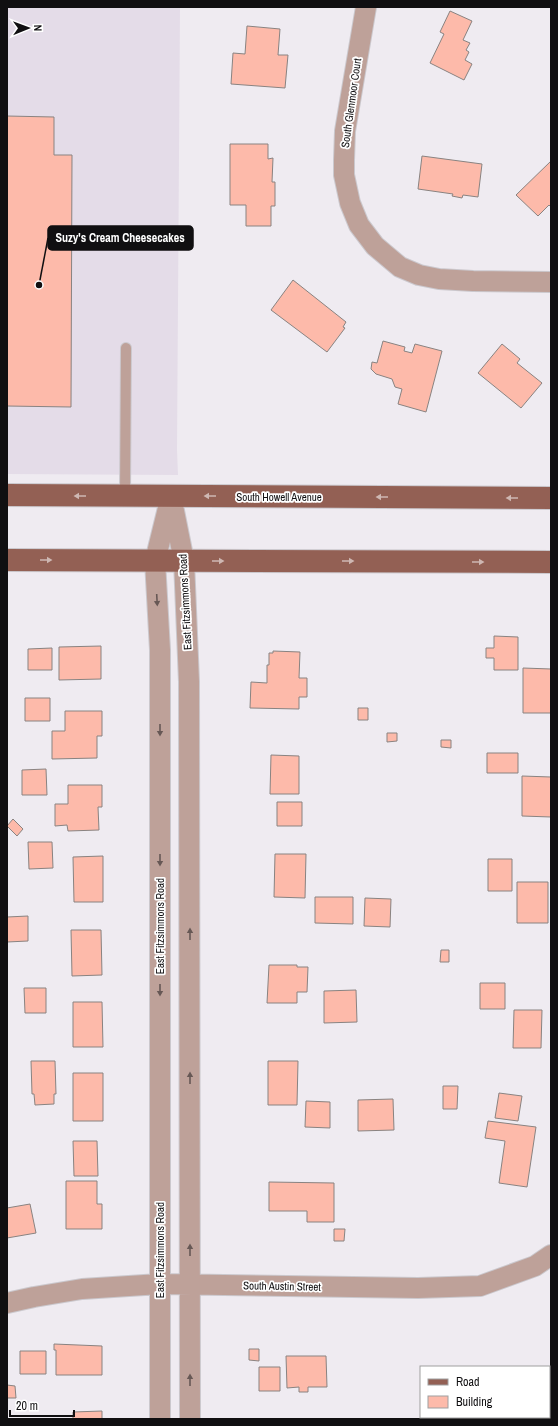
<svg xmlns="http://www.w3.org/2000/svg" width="558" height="1426" font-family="'Archivo Narrow',sans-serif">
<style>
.built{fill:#e4dce8}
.building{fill:#fdbaaa;stroke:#898381}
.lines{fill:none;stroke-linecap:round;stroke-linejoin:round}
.service-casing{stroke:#cbc8cd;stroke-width:12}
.minor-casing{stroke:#cbc8cd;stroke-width:22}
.primary-casing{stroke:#cbc8cd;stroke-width:24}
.service{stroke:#bea199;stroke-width:10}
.minor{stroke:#bea199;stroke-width:20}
.primary{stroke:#936054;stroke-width:22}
.oneway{fill:#ceb7b2}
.oneway2{fill:#675855}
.labels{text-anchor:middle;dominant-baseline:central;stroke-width:3.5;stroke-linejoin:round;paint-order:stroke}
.street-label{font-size:11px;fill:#100f11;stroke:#fff}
.leader{fill:none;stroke:#100f11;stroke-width:1.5}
.callout-dot{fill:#100f11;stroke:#fff;stroke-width:1.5}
.callout{fill:#100f11;stroke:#100f11;stroke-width:1.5}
.callout-label{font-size:12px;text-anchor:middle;font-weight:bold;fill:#fff}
</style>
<rect width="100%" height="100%" fill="#efebf1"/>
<path class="built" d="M7,7H180L177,450L178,475L7,474Z"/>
<path class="building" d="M450,11L472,21L463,40L470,43L466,50L469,52L465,60L472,64L464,80L430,63L444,34L440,32Z
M247,26L280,29L278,55H288L285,88L231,84L233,53L245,54Z
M7,116L54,117V155H72L71,407L7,406Z
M230,144H268V159L273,158L272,182H275V206H271V226H246V205H230Z
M422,156L482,164L478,197L463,195L462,198L452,196L453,194L418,189Z
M551,161V207L549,205L538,216L516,195Z
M293,280L346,322L343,327L345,328L327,352L271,310Z
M383,341L405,347L404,351L412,353L415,344L442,351L426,412L398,404L402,389L395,387L392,379L376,374L371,369L372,362L377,363Z
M502,344L520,359L517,363L542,383L521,408L478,373Z
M494,636L518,637V670H494V658H486V648H494Z
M101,646V679L59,680V647Z
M52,648V670H28V649Z
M273,651L300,652L299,678H307V697H299V709L250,708L251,682L267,683V665H269V653H273Z
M523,668L551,669V713H523Z
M25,698H50V721H25Z
M358,708H368V720H358Z
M65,711H102V736H97V758L52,759V731H65Z
M387,733H397V741L387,742Z
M441,740H451V748L441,747Z
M487,753H518V773H487Z
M271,755L299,756V794H270Z
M46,769L47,795H22V770Z
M522,776L551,777V817L522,816Z
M68,785H102V807H98L99,830L68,831L67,825L55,826V804H68Z
M277,802H302V826H277Z
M13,819L23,829L17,836L7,826Z
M28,842H52L53,868L29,869Z
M275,854H306L305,898L274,897Z
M103,856V902H74L73,857Z
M488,859H512V891H488Z
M517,882H548V923H517Z
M315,897H353V924L315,923Z
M365,898L391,899L390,927L364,926Z
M28,916V941L7,942V917Z
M71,930H101L102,975L72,976Z
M441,950H449V962H440Z
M269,965H297V967H308L307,992H297V1003H267Z
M480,983H505V1009H480Z
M24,988H46V1013H25Z
M356,990L357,1022L324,1023V991Z
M73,1002H102L103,1047H73Z
M514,1010H542L541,1048H513Z
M31,1061H55L56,1094H54V1104L35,1105L34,1094H32Z
M268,1061H298L297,1105H268Z
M73,1073H103V1121H73Z
M443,1086H458L457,1109H443Z
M499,1093L522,1096L518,1121L495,1118Z
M393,1099L394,1130L358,1131V1100Z
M306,1101L330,1102V1128L305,1127Z
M488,1121L536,1127L527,1187L499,1183L505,1141L485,1138Z
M73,1141H97L98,1176H74Z
M66,1181H97V1204H102V1229H66Z
M269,1182L334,1183V1222H307V1211H269Z
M30,1204L36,1233L7,1238V1208Z
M334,1229H345L344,1241H334Z
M54,1344L102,1346V1375H56V1350H54Z
M249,1349H259V1361L249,1360Z
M20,1351H46V1374H20Z
M286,1356H326L327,1387H308V1392H299V1387L287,1388Z
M259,1367H280V1391H259Z
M7,1385L15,1386L16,1398H7Z
M102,1411V1419H73V1412Z"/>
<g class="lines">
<defs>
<path id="service" d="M125,496L126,348"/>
<path id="minor" d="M366,7L345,131L344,160V175L350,203L359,225L375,246L400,267L419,275L439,279L473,281L551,282
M7,1303L34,1297L82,1289L160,1284L418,1288L480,1286L535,1266L551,1255
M160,1419V650L155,561L171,496L184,561L189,682L190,1419"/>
<path id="primary" d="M7,495L551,498
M7,560L551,562"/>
</defs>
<use href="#service" class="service-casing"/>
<use href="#minor" class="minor-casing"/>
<use href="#primary" class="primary-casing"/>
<use href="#service" class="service"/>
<use href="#minor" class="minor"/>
<use href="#primary" class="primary"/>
</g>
<defs><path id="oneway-solid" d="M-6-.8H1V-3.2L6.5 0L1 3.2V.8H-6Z"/></defs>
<g class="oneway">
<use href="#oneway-solid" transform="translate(80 496) rotate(-180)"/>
<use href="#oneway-solid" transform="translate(210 496) rotate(-180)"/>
<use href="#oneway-solid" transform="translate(382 497) rotate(-180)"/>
<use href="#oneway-solid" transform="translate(512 498) rotate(-180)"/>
<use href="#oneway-solid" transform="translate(46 560)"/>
<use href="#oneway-solid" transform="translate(218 561)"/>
<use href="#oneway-solid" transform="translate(348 561)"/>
<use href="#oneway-solid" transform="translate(478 562)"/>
</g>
<g class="oneway2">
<use href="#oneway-solid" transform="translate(157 600) rotate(87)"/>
<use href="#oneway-solid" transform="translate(160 730) rotate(90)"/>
<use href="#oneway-solid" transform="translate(160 860) rotate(90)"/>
<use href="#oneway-solid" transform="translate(190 934) rotate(-90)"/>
<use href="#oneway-solid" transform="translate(160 990) rotate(90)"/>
<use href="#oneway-solid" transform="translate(190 1078) rotate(-90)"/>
<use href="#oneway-solid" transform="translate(190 1250) rotate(-90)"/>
<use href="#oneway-solid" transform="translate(190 1380) rotate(-90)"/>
</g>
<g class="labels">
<g class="street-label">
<text transform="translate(351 103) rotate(-82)">South Glenmoor Court</text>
<text x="279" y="497">South Howell Avenue</text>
<text transform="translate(185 602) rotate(-93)">East Fitzsimmons Road</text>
<text transform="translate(160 926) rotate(-90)">East Fitzsimmons Road</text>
<text transform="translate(160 1250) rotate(-90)">East Fitzsimmons Road</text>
<text transform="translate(282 1286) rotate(1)">South Austin Street</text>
</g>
</g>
<path class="leader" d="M39 285L48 238"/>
<circle class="callout-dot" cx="39" cy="285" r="4"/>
<rect class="callout" x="48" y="226" width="145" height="24" rx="4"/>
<g class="callout-label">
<text x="120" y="242">Suzy's Cream Cheesecakes</text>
</g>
<rect width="558" height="1426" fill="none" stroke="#100f11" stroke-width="16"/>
<rect x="420" y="1366" width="130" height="52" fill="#ffffff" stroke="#9f9fa0"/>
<rect x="428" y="1379" width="20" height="6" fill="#936054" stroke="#9f9fa0"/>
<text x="456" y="1386" font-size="12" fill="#100f11">Road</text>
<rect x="428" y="1396" width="20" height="12" fill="#fdbaaa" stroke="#9f9fa0"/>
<text x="456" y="1406" font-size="12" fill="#100f11">Building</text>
<g transform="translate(28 28) rotate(89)" stroke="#ffffff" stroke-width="3" paint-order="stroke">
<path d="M0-3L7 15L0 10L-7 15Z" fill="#100f11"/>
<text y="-6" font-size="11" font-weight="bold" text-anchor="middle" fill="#100f11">N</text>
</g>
<path d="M10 1410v6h64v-6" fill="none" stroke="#100f11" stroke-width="2"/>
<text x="16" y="1410" font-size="12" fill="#100f11" stroke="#ffffff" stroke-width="3" paint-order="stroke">20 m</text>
</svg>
